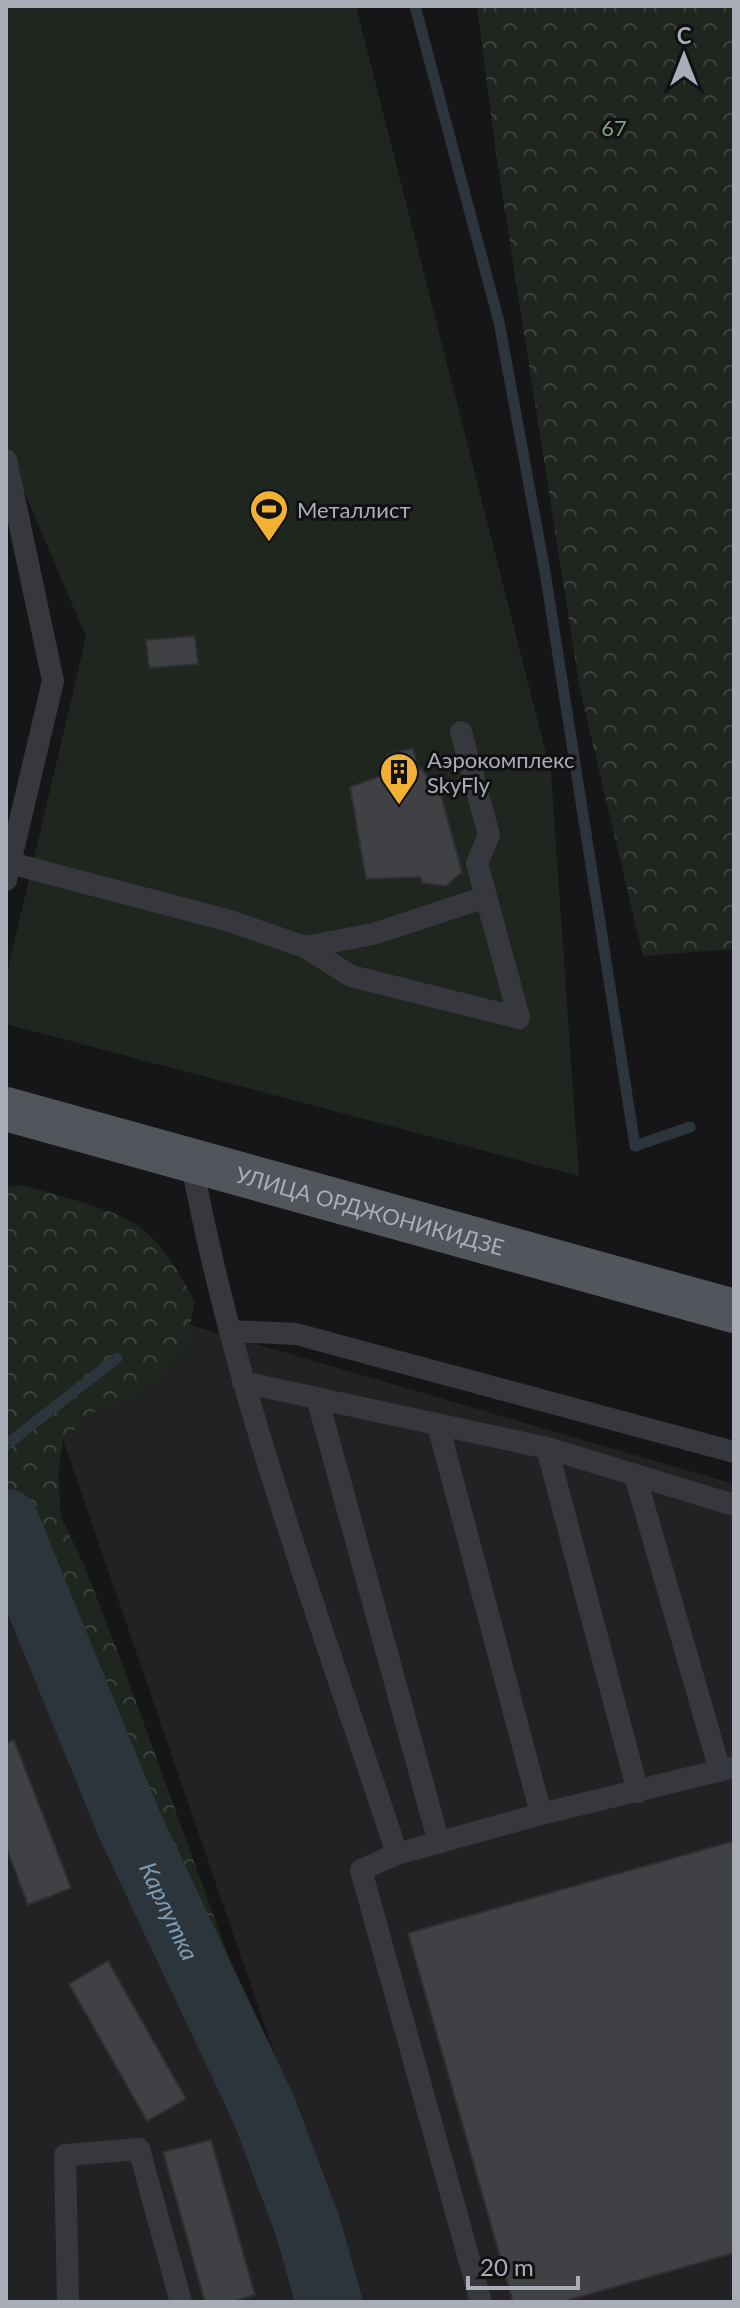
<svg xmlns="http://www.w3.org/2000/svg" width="740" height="2308" font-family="Lato,sans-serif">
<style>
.built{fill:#222225}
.green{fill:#1e261f}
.forest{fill:url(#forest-crowns)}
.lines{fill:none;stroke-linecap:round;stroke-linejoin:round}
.stream{stroke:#2c353c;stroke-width:11}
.river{stroke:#2c353c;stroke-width:66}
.building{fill:#404145;stroke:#303034;stroke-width:2}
.service{stroke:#37383d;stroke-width:22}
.primary{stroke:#53555c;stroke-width:44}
.labels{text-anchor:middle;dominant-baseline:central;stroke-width:6;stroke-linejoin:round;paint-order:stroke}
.park-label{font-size:22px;fill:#7fa381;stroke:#111113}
.poi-label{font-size:22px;fill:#a8adb8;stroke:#111113;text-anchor:start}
.street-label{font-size:22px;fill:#a8adb8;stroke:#111113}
.water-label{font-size:24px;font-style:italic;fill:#7f9bb3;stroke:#111113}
</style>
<defs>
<pattern id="forest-crowns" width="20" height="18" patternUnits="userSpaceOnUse" patternTransform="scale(2)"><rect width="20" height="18" fill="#1e261f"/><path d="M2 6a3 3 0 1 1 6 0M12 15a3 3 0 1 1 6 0" fill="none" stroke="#3c433d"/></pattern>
</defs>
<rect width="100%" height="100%" fill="#161618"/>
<path class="built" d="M122,1305L734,1484V2302H360L38,1367Z
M6,1596L102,1841L248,2113L294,2302H6Z"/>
<path class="green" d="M6,6H356L551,773L579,1176L6,1024V977L86,637L6,449Z"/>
<path class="forest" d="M477,6H734V949L643,956L580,690L496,154Z
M21,1185C54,1195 120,1209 145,1231C168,1251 181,1276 195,1302L184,1353L154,1387L88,1415L63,1441L58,1475L61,1517L84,1565L123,1666L354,2302H294L248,2113L102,1841L6,1595V1187Z"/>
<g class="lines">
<path class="stream" d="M415,6L499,322L545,572L635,1146L690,1127
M6,1445L117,1358"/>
<path class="river" id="s1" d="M6,1522L130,1826L264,2110L308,2227L329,2302"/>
</g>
<path class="building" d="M195,636L198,664L149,668L146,640Z
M413,748L418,766L439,788L462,872L446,886L422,883L420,877L366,879L350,787L392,772L387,755Z
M14,1740L71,1888L28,1905L6,1847V1743Z
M734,1841V2253L562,2302H513L408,1933Z
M108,1961L186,2099L147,2121L69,1984Z
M211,2140L255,2295L231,2302H205L163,2152Z"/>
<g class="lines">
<path class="service" d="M6,460L53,681L6,880
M10,863L230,921L305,947L351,976L519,1018L477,863L489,835L461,732
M305,947L373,934L486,897
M191,1159C235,1397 322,1625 397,1854L541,1814L734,1767
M230,1331L296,1334L734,1452
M243,1382L547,1448L734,1505
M318,1401L439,1843
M438,1425L541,1814
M547,1448L638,1792
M635,1475L720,1771
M397,1854L361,1870L481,2302
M68,2302L65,2155L139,2149L181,2302"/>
<path class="primary" id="s2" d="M6,1109L734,1311"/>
</g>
<defs>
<symbol id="stadium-pin" viewBox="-11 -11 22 30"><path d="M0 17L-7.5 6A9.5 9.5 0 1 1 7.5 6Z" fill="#f2b134" stroke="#111113"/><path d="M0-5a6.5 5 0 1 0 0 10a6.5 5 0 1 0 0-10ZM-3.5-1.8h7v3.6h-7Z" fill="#111"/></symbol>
<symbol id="building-pin" viewBox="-11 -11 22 30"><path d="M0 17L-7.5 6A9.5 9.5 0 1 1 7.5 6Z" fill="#f2b134" stroke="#111113"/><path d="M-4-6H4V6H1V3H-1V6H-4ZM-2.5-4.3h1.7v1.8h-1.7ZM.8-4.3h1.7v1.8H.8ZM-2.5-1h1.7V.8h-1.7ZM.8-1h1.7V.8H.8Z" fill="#111"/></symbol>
</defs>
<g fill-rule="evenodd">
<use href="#stadium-pin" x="247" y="487" width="44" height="60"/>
<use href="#building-pin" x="377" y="750" width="44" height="60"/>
</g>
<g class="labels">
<g class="park-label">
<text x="614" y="127">67</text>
</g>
<g class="poi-label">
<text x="297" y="509">Металлист</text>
<text x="427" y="759">Аэрокомплекс<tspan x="427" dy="25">SkyFly</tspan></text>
</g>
<g class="street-label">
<text stroke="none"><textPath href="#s2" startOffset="378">УЛИЦА ОРДЖОНИКИДЗЕ</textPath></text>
</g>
<g class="water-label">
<text stroke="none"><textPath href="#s1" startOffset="422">Карлутка</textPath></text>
</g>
</g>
<rect width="740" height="2308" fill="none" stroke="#a8adb8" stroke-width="16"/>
<g transform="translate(684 56)" stroke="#111113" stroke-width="6" paint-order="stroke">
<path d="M0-6L14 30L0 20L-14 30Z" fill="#a8adb8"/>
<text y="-12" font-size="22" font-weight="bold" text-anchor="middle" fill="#a8adb8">С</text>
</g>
<path d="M468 2276v12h110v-12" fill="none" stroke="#a8adb8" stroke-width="4"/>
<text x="480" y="2276" font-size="24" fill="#a8adb8" stroke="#111113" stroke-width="6" paint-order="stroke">20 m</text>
</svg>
